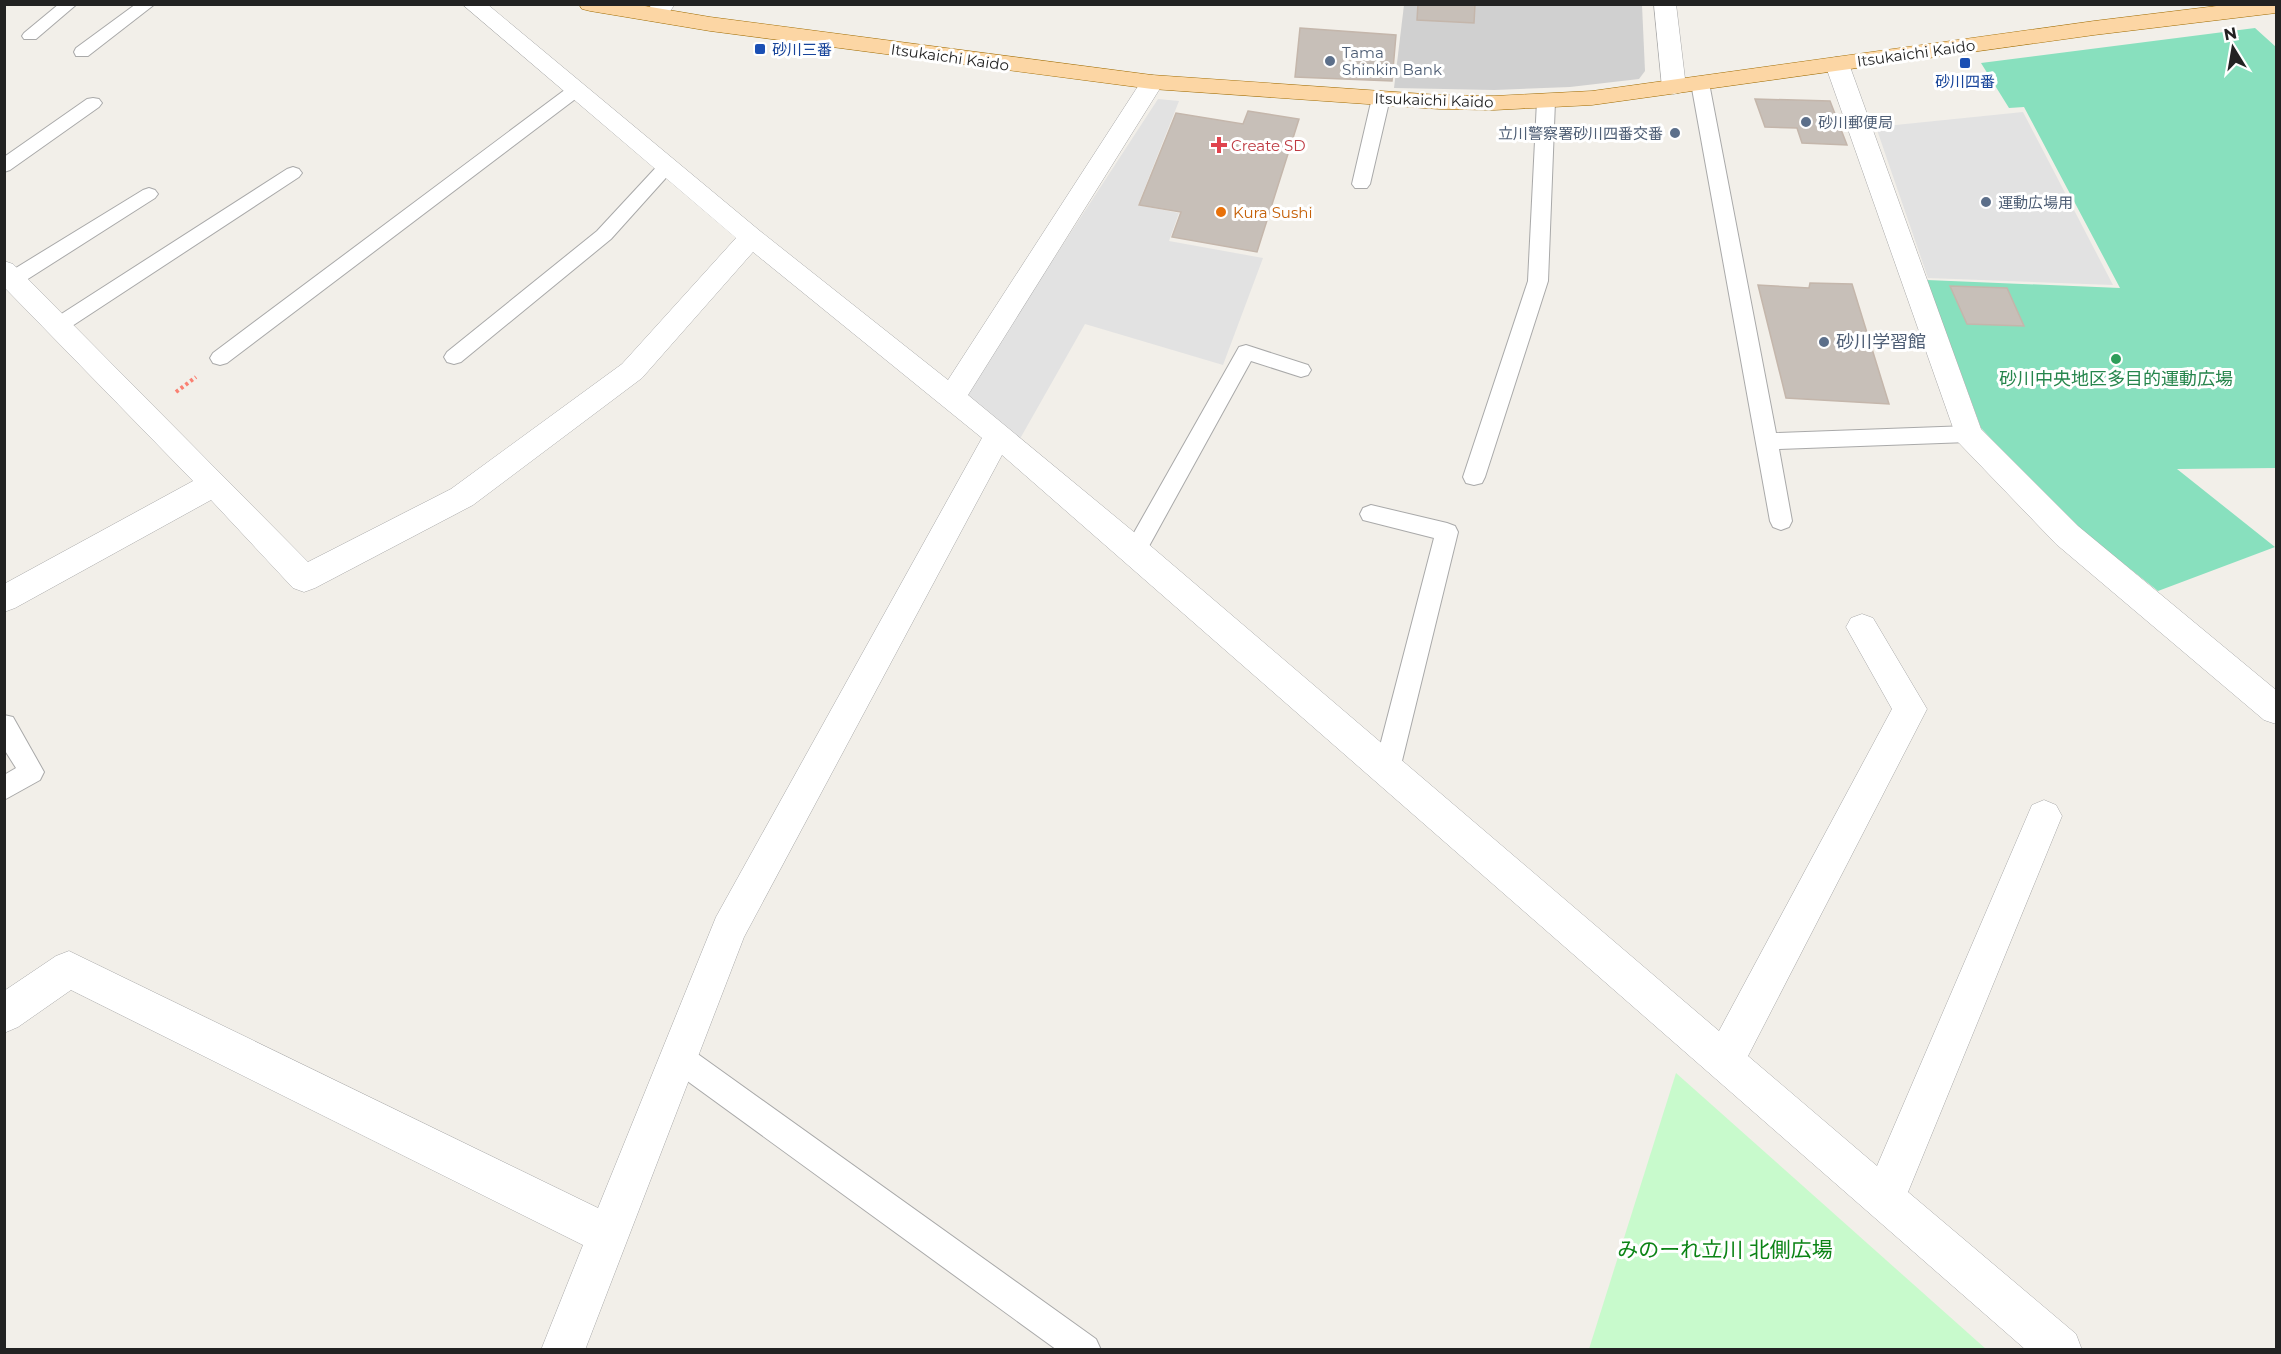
<svg xmlns="http://www.w3.org/2000/svg" width="2281" height="1354" font-family="Montserrat,'Noto Sans JP',sans-serif">
<style>
.religious{fill:#d0d0d0}
.park{fill:#c8facc}
.pitch{fill:#88e0be}
.parking{fill:#e2e2e2}
.building{fill:#c7bfb8;stroke:#c4b6ab;stroke-width:1.5}
.lines{fill:none;stroke-linecap:round;stroke-linejoin:round}
.service-casing{stroke:#a9a9a9;stroke-width:2}
.minor-casing{stroke:#a9a9a9;stroke-width:1}
.primary-casing{stroke:#a06b00;stroke-width:1}
.path{stroke:#fa8072;stroke-width:4;stroke-dasharray:3 3;stroke-linecap:butt}
.service{fill:#fff;fill-rule:evenodd}
.minor{fill:#fff;fill-rule:evenodd}
.primary{fill:#fcd6a4;fill-rule:evenodd}
.transit-dot{fill:#1a4fb4;stroke:#fff;stroke-width:2}
.service-dot{fill:#5c6f8a;stroke:#fff;stroke-width:2}
.health-dot{fill:#e0444e;stroke:#fff;stroke-width:2}
.food-dot{fill:#e8710a;stroke:#fff;stroke-width:2}
.leisure-dot{fill:#2e9e5b;stroke:#fff;stroke-width:2}
.labels{text-anchor:middle;dominant-baseline:central;stroke-width:6;stroke-linejoin:round;paint-order:stroke}
.far-transit-label{font-size:15px;fill:#164399;stroke:#fff;text-anchor:start}
.far-service-label{font-size:15px;fill:#4e5e75;stroke:#fff;text-anchor:start}
.far-street-label{font-size:15px;fill:#222;stroke:#fff}
.far-health-label{font-size:15px;fill:#be3a42;stroke:#fff;text-anchor:start}
.far-food-label{font-size:15px;fill:#c56008;stroke:#fff;text-anchor:start}
.service-label{font-size:18px;fill:#4e5e75;stroke:#fff;text-anchor:start}
.leisure-label{font-size:18px;fill:#27864d;stroke:#fff}
.near-park-label{font-size:21px;fill:#0c8416;stroke:#fff}
</style>
<rect width="100%" height="100%" fill="#f2efe9"/>
<path class="religious" d="M1404,5H1642L1645,71L1639,79L1570,87L1494,90L1394,88Z"/>
<path class="park" d="M1676,1073L1986,1349H1589Z"/>
<path class="pitch" d="M2255,28L2276,47V468L2177,469L2275,547L2158,591L2061,514L1981,428L1927,280L2120,288L2024,107L2009,108L1981,63Z"/>
<path class="parking" d="M1158,99L1179,101L1138,205L1179,213L1169,241L1263,258L1223,365L1085,324L1017,444L962,399Z
M2023,112L2113,285L1928,278L1876,127Z"/>
<path class="building" d="M1418,4H1475L1474,23L1417,20Z
M1300,28L1396,35L1392,81L1295,77Z
M1755,99L1830,101L1847,145L1802,143L1797,128L1765,127Z
M1248,111L1299,119L1257,252L1172,237L1181,212L1139,205L1176,113L1243,124Z
M1810,283L1852,284L1889,404L1786,398L1758,285L1809,288Z
M1950,286L2007,288L2024,326L1967,324Z"/>
<g class="lines">
<defs>
<path id="service" d="M59,4H77L36,39H24L22,36L24,33Z
M136,4H155L88,56H76L74,52L76,48Z
M1700,78L1706,79L1709,83L1776,433L1968,426L1975,428L1979,434L1975,440L1968,442L1779,449L1792,521L1789,527L1781,530L1773,527L1770,521L1691,83L1694,79Z
M576,85L582,86L585,90L582,94L227,363L220,365L213,363L210,358L213,353L570,86Z
M1381,93L1387,94L1390,98L1370,184L1367,188H1355L1352,184L1372,98L1375,94Z
M1546,96L1552,97L1555,101L1548,281L1485,477L1482,483L1474,485L1466,483L1463,477L1528,281L1537,101L1540,97Z
M93,98L99,99L102,103L99,107L10,170L4,172V157L87,99Z
M667,160L673,162L676,166L673,170L611,239L461,362L454,364L447,362L444,357L447,352L597,231L661,162Z
M293,167L299,169L302,173L299,177L66,330L59,332L52,330L49,325L52,320L287,169Z
M149,188L155,190L158,194L155,198L20,284L13,286L6,284V274L143,190Z
M1246,345L1308,365L1311,370L1308,375L1301,377L1251,361L1143,557L1135,560L1127,557L1124,551L1127,545L1239,347Z
M1371,505L1447,523L1455,526L1458,532L1400,769L1396,777L1387,780L1378,777L1374,769L1434,538L1363,520L1360,514L1363,508Z
M4,715L13,717L44,772L40,780L4,800V775L16,768L4,749Z
M678,1043L688,1047L1096,1339L1101,1350H1057L668,1067L664,1057L668,1047Z"/>
<path id="minor" d="M462,4H487L760,231L948,380L1144,77L1152,75L1160,77L1164,82L968,395L1146,542L1719,1031L1892,709L1846,627L1851,618L1862,614L1873,618L1927,709L1748,1056L1877,1166L2032,805L2044,800L2056,805L2062,816L1908,1192L2076,1334L2082,1350H2026L1002,455L744,937L585,1350H541L583,1245L71,990L18,1027L4,1033V991L56,956L69,951L598,1208L716,917L982,438L753,252L642,378L473,505L315,588L304,592L293,588L211,500L15,608L4,612V584L193,481L4,287V261L13,264L308,562L451,489L622,364L736,238Z
M652,4H675C667,16 662,23 647,20L644,15Z
M1654,4H1676L1686,87L1682,92L1674,94L1666,92L1662,87Z
M1837,57L1845,59L1849,64L1981,429L2078,526L2276,690V724L2264,720L2056,544L1958,442L1825,64L1829,59Z"/>
<path id="primary" d="M579,4H633L710,17L1152,75L1439,95L1494,96L1592,91L2094,21L2233,4H2276V13L2094,35L1592,105L1494,110L1439,109L1152,89L710,31L590,11L582,9Z"/>
</defs>
<use href="#service" class="service-casing"/>
<use href="#minor" class="minor-casing"/>
<use href="#primary" class="primary-casing"/>
<path class="path" d="M176,392L196,377"/>
<use href="#service" class="service"/>
<use href="#minor" class="minor"/>
<use href="#primary" class="primary"/>
</g>
<g class="transit-dot">
<rect x="754" y="43" width="12" height="12" rx="3"/>
<rect x="1959" y="57" width="12" height="12" rx="3"/>
</g>
<g class="service-dot">
<circle cx="1330" cy="61" r="6"/>
<circle cx="1806" cy="122" r="6"/>
<circle cx="1675" cy="133" r="6"/>
<circle cx="1986" cy="202" r="6"/>
<circle cx="1824" cy="342" r="6"/>
</g>
<path class="health-dot" d="M1216 136h6v6h6v6h-6v6h-6v-6h-6v-6h6z"/>
<circle class="food-dot" cx="1221" cy="212" r="6"/>
<circle class="leisure-dot" cx="2116" cy="359" r="6"/>
<g class="labels">
<g class="far-transit-label">
<text x="772" y="49">砂川三番</text>
<text x="1965" y="81" text-anchor="middle">砂川四番</text>
</g>
<g class="far-service-label">
<text x="1342" y="52">Tama<tspan x="1342" dy="17">Shinkin Bank</tspan></text>
<text x="1818" y="122">砂川郵便局</text>
<text x="1663" y="133" text-anchor="end">立川警察署砂川四番交番</text>
<text x="1998" y="202">運動広場用</text>
</g>
<g class="far-street-label">
<text transform="translate(1916 53) rotate(-8)">Itsukaichi Kaido</text>
<text transform="translate(950 57) rotate(8)">Itsukaichi Kaido</text>
<text transform="translate(1434 100) rotate(2)">Itsukaichi Kaido</text>
</g>
<g class="far-health-label">
<text x="1231" y="145">Create SD</text>
</g>
<g class="far-food-label">
<text x="1233" y="212">Kura Sushi</text>
</g>
<g class="service-label">
<text x="1836" y="342">砂川学習館</text>
</g>
<g class="leisure-label">
<text x="2116" y="379">砂川中央地区多目的運動広場</text>
</g>
<g class="near-park-label">
<text x="1725" y="1249">みのーれ立川 北側広場</text>
</g>
</g>
<rect width="2281" height="1354" fill="none" stroke="#222222" stroke-width="12"/>
<g transform="translate(2233 48) rotate(349)" stroke="#ffffff" stroke-width="4.5" paint-order="stroke">
<path d="M0-4.5L10 22L0 15L-10 22Z" fill="#222222"/>
<text y="-9" font-size="16" font-weight="bold" text-anchor="middle" fill="#222222">N</text>
</g>
</svg>
